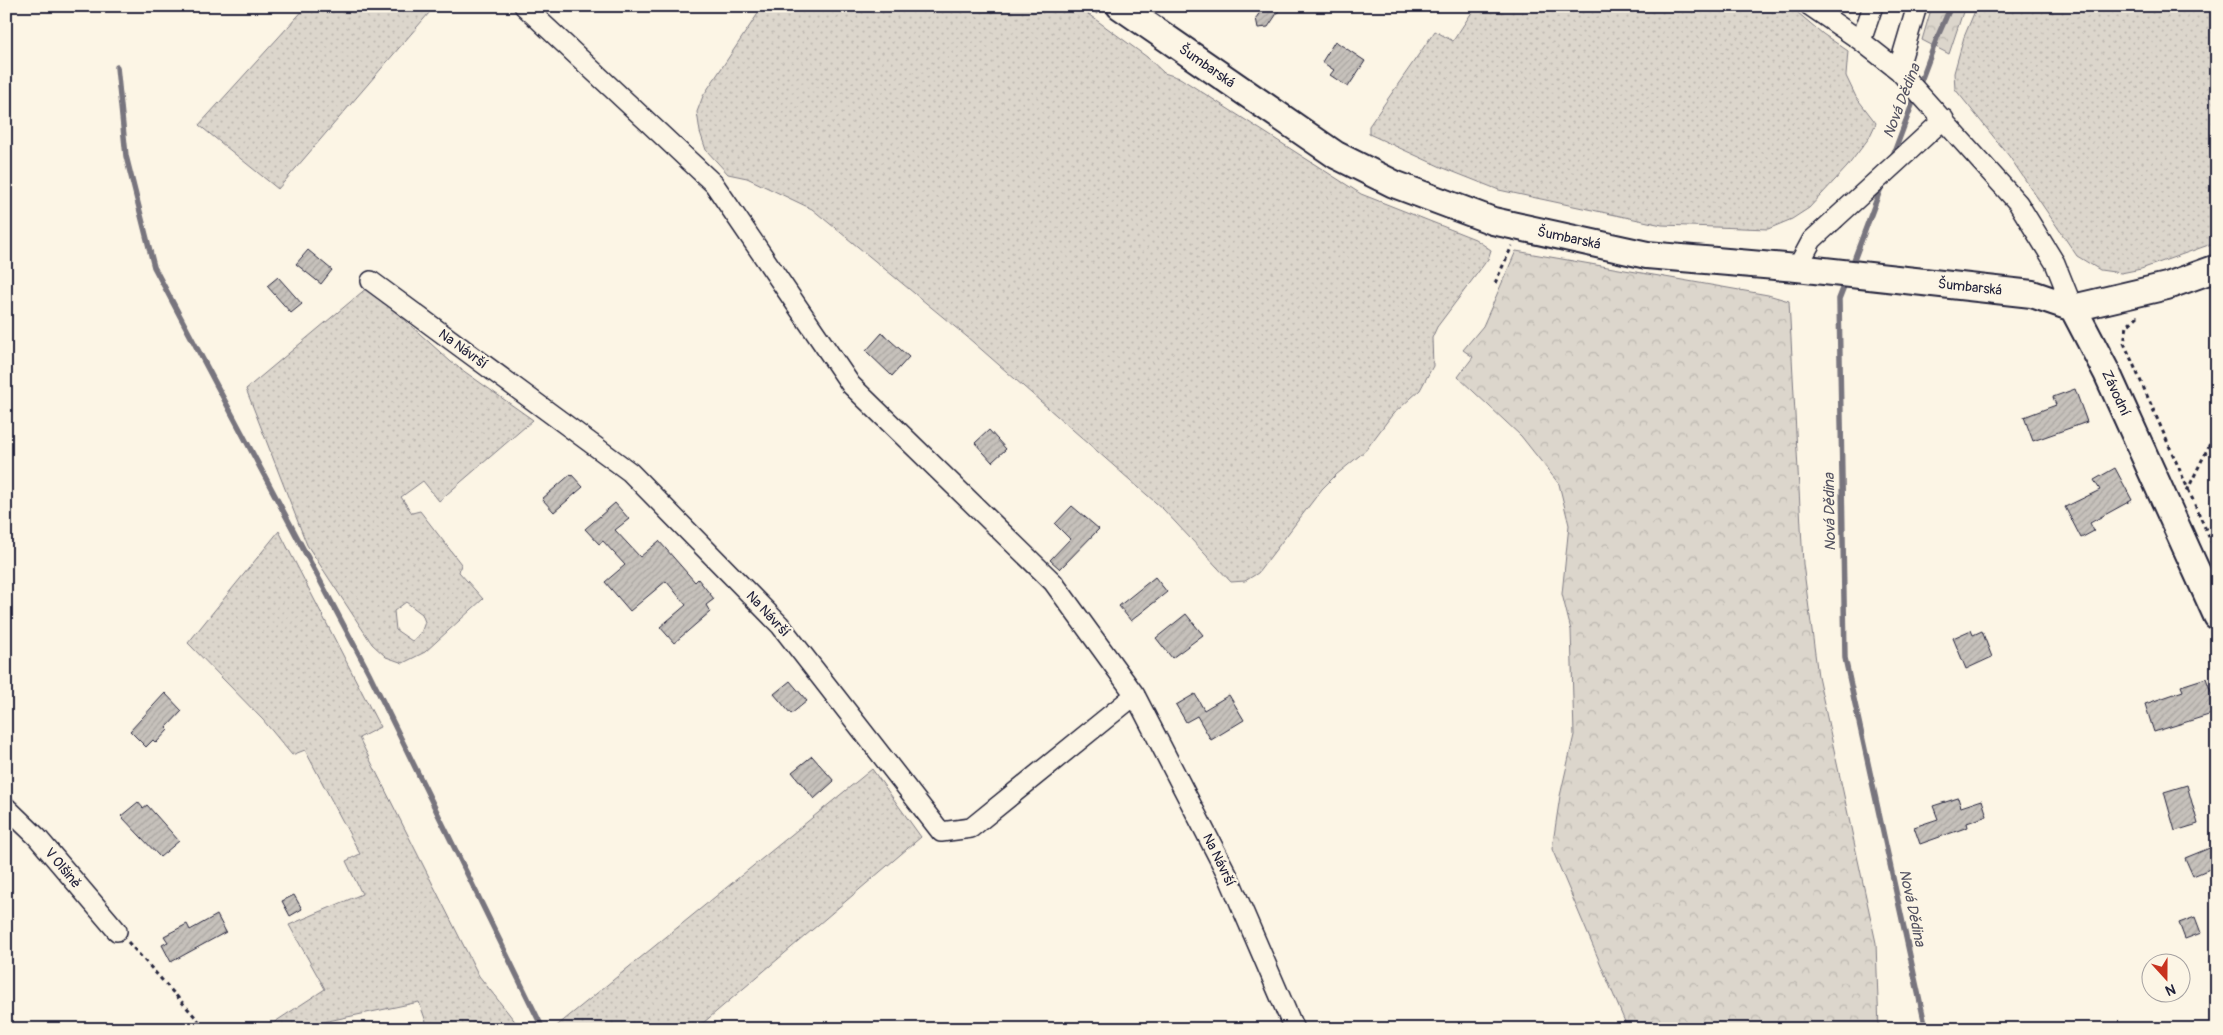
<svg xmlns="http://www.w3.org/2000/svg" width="2223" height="1035" font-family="Pangolin,sans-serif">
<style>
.grass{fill:url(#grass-dots);stroke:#7f7c84;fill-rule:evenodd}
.forest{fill:url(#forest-crowns);stroke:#7f7c84}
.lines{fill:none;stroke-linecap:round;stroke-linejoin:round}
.stream{stroke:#78757e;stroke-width:5.5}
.building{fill:url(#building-hatch);stroke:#22223b}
.street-casing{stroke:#22223b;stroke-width:22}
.secondary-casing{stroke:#22223b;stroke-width:30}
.path{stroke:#22223b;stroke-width:3;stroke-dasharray:4 4;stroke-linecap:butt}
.street{stroke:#fcf5e5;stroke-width:19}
.secondary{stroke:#fcf5e5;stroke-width:26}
.labels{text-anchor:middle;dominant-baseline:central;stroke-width:4.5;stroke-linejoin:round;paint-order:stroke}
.street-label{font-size:14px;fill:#22223b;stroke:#fcf5e5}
.water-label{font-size:15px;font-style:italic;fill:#545362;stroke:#fcf5e5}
</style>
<defs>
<pattern id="grass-dots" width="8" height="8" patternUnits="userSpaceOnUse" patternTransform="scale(1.25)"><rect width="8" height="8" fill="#dcd6cc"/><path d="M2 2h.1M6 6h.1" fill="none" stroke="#bcb7b0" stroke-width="1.8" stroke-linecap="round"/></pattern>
<pattern id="forest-crowns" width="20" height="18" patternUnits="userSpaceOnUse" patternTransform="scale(1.25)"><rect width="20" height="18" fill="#dcd6cc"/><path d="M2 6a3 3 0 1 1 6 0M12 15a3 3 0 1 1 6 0" fill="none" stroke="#bcb7b0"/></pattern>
<pattern id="building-hatch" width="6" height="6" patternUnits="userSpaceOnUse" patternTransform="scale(1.25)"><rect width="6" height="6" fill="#c6c1bb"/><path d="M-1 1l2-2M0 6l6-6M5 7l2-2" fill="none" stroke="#aaa6a2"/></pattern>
</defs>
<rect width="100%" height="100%" fill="#fcf5e5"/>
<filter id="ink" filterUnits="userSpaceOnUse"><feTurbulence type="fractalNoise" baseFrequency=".02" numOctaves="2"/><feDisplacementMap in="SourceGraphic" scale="10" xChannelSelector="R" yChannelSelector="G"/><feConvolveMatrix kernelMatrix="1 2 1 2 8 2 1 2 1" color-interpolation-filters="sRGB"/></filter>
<g filter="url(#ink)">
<path class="grass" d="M307,6H435L278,189L199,125Z
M760,6H1077L1147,57L1164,73L1180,78L1361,194L1475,239L1491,250L1488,259L1437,327L1432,338L1433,366L1420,390L1392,415L1365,451L1336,475L1322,489L1258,573L1245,581L1231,582L1163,509L966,336L812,209L747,178L728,174L706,150L700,132L697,112L703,96L757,15Z
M1476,6H1790L1823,34L1848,51L1846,76L1856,97L1876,123L1869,138L1847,167L1809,208L1792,219L1768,229L1662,225L1499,190L1441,167L1369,134V126L1435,31L1453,41Z
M1977,6H2217V242L2141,269L2121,273L2100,270L2077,256L2009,156L1955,89L1954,73L1964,37Z
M368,287L451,362L533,420L439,501L423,481L401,497L412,513L420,511L461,564L459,572L483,599L425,652L403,663L386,657L372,644L307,545L246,389ZM406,602L422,614L425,622L421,633L412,641L396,630L394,611Z
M279,531L380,727L359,738L479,976L521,1029H427L428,1027L419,1002L290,1029H264L325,989L289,925L362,894L346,861L360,854L305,750L292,755L263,720L188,643Z
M872,769L921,837L696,1029H553Z"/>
<path class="forest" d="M1932,6H1965L1949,54L1922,40Z
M1516,251L1768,295L1789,301L1803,564L1818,676L1876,943L1879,1029H1628L1552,849L1560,796L1574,735L1571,630L1562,594L1569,525L1559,484L1521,436L1458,377L1473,357L1463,350L1483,326Z"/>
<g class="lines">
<path class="stream" d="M117,67L126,156L154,267L369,673L543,1029
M1892,158L1937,38L1951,6
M1851,268L1882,185
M1846,281L1839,299L1845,658L1926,1029"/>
</g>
<path class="building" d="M1264,6H1282L1268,27L1258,28L1256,18Z
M1335,41L1365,61L1348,87L1330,75L1334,70L1322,62Z
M308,250L332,270L321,284L296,264Z
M278,277L302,304L291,313L267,286Z
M882,333L909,357L892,376L866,351Z
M2075,389L2087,422L2033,441L2024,417L2056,405L2053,397Z
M989,430L1006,449L992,462L975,443Z
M2115,468L2132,500L2090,523L2094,531L2081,538L2065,507L2100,490L2094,480Z
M571,474L583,487L554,512L542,499Z
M615,503L629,519L615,530L640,557L659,541L695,582L698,579L714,599L706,605L710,612L674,643L660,627L686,605L666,581L630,611L605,582L625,565L603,541L599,544L585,529Z
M1072,506L1099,529L1060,569L1050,560L1070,539L1055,524Z
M1155,577L1167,592L1131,621L1119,606Z
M1186,614L1203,635L1172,658L1156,638Z
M1971,630L1973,635L1982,631L1992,657L1966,669L1953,638Z
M2206,678L2216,706L2210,708L2212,714L2154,732L2145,704L2183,691L2181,686Z
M790,681L807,701L791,714L774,694Z
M165,693L182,711L166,728L168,730L156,743L153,740L146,747L130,731Z
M1195,694L1204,710L1229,695L1244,720L1211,740L1197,716L1186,722L1176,705Z
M812,756L834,781L814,799L792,772Z
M2187,785L2198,824L2175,831L2164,792Z
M1958,798L1961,807L1982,800L1987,816L1967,823L1968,827L1920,844L1914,827L1938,819L1933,806Z
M138,802L143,808L147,805L179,841L160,857L121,816Z
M2217,845V866L2193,876L2185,858Z
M294,895L302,909L290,916L282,901Z
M217,915L226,932L171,962L162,945L168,942L164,936L187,924L190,930Z
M2195,917L2201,933L2185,939L2179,923Z"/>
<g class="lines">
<defs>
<path id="street" d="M524,6L714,184L851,385L1053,582L1135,695L1229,878L1294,1029
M1810,6L1861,41L1898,70L2018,203L2055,263L2073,308
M1861,41L1873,6
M1898,70L1917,6
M1797,268L1812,240L1944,119
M371,281L630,472L780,625L941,832L971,828L1135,695
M6,807L37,837L117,931"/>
<path id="secondary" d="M1120,6L1336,155L1394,184L1493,221L1647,255L1797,268L2032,294L2073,308
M2073,308L2107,373L2217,616
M2073,308L2167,286L2217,268"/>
</defs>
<use href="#street" class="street-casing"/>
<use href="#secondary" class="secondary-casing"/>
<path class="path" d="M1088,6L1099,14
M1495,283L1512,246
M2138,316L2127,326L2124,343L2217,555
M2187,491L2217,429
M128,942L206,1029"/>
<use href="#street" class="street"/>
<use href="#secondary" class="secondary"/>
</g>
</g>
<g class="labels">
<g class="street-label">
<text transform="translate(1207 66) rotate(35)">Šumbarská</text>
<text transform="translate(1569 238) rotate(12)">Šumbarská</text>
<text transform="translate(1970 287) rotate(6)">Šumbarská</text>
<text transform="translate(463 349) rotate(36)">Na Návrší</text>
<text transform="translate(2116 393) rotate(65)">Závodní</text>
<text transform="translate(768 614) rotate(47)">Na Návrší</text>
<text transform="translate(1219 860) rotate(64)">Na Návrší</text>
<text transform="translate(63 868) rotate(50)">V Olšině</text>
</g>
<g class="water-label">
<text transform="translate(1902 101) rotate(-69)">Nová Dědina</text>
<text transform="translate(1830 512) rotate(-91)">Nová Dědina</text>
<text transform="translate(1912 908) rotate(78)">Nová Dědina</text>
</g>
</g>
<rect width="2223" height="1035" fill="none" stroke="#fcf5e5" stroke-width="25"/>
<rect x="12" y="12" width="2198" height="1010" fill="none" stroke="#22223b" stroke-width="2" filter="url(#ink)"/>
<g transform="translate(2166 978) rotate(159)"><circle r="24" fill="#fcf5e5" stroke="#a5a1a1"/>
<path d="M0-4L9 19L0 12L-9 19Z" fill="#c8321e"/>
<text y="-8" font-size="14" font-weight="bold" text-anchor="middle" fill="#22223b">N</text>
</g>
</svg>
